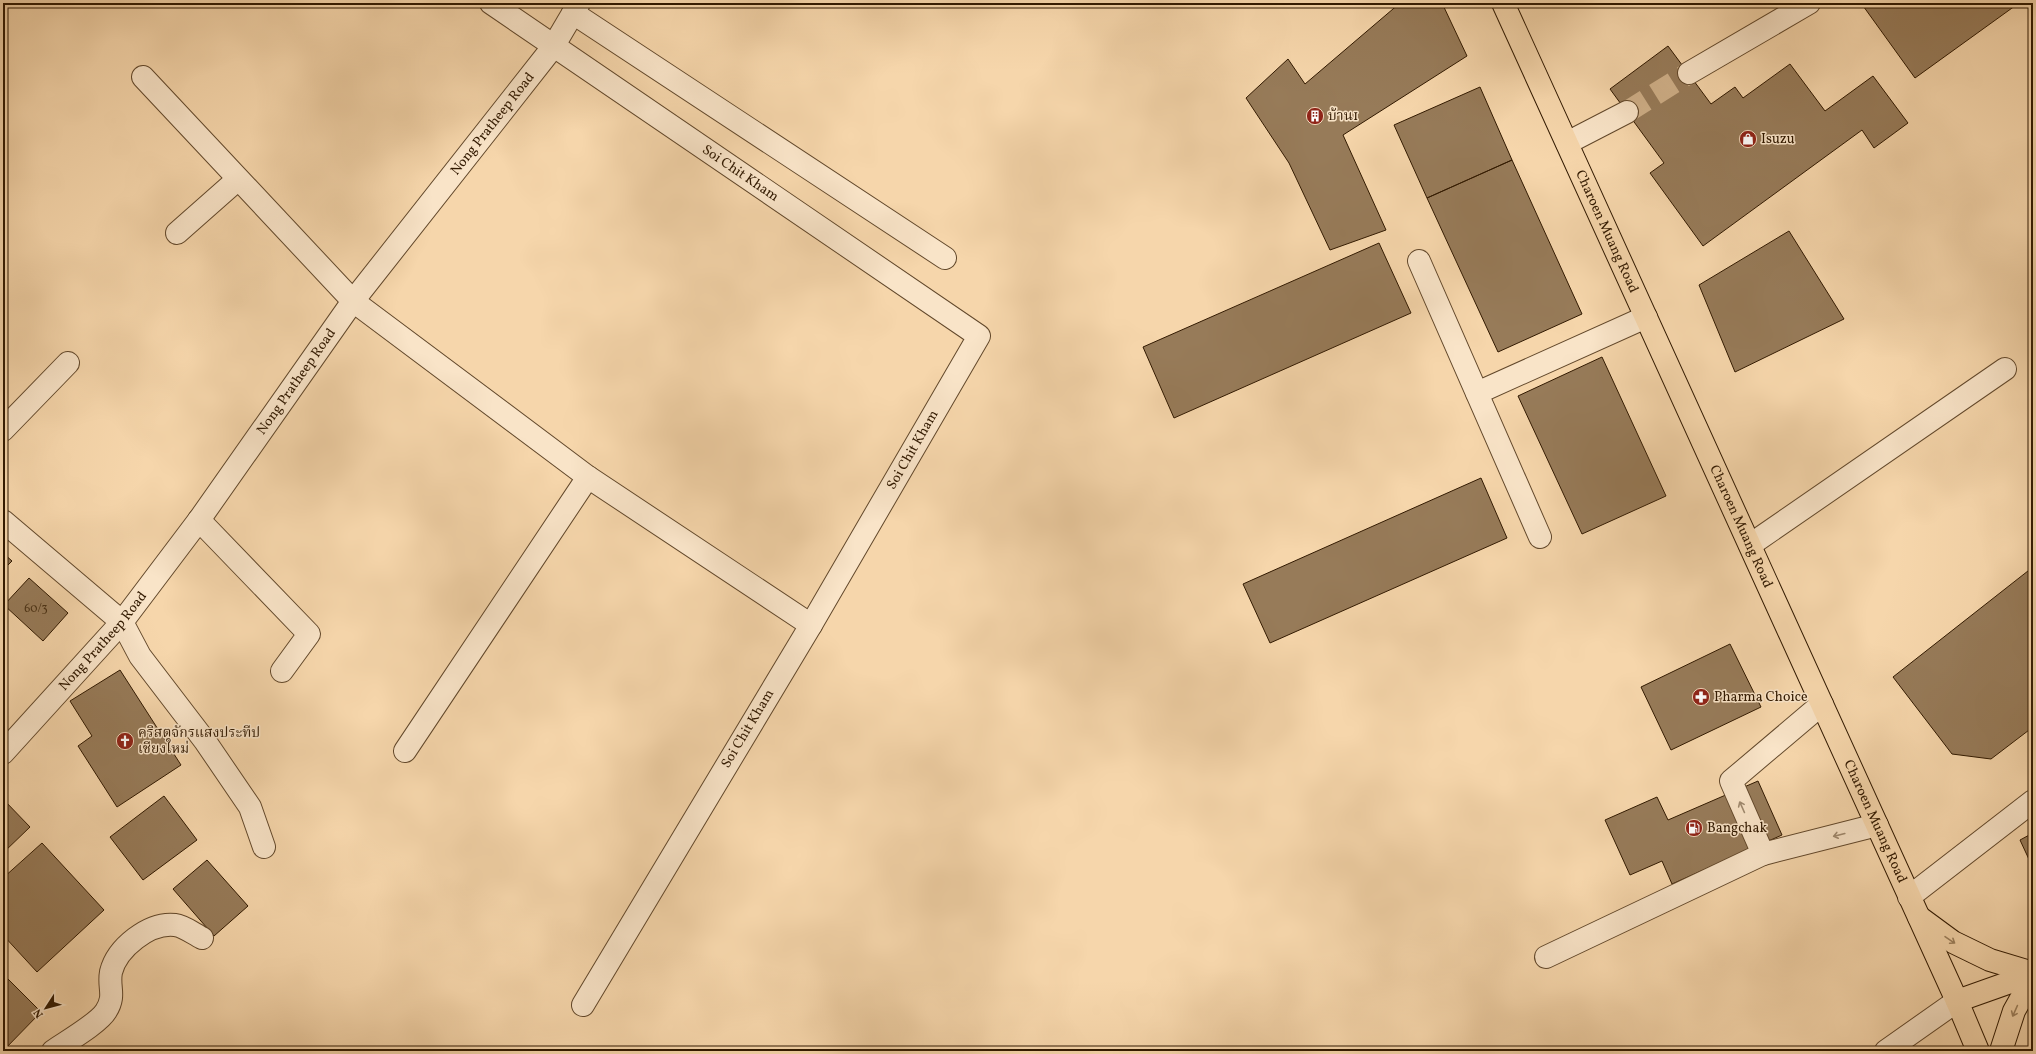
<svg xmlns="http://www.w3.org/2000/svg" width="2036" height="1054" font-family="Vollkorn,'Noto Serif Thai',serif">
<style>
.building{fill:#977b59;stroke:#311900}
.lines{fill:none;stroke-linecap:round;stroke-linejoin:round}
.minor-tunnel{stroke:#cfb089;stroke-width:22;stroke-dasharray:22 11;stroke-linecap:butt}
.minor-casing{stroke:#62482b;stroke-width:24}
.major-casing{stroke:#311900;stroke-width:24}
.minor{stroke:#f9e4c8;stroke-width:22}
.major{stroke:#f6d6ab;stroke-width:22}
.oneway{stroke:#9f896e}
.oneway2{stroke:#9d815e}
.labels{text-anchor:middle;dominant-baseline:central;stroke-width:3;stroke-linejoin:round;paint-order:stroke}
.number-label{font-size:12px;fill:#4a3216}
.poi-label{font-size:14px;fill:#311900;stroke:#f9e4c8;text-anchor:start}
.street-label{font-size:14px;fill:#311900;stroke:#f9e4c8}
</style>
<rect width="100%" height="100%" fill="#f6d6ab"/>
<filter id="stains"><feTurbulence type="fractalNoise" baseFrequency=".005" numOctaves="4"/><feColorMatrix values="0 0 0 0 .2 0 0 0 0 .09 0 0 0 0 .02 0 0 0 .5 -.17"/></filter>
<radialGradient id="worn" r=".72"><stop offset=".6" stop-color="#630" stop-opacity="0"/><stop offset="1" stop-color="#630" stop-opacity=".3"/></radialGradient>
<path class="building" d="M1400,3H1442L1467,56L1343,135L1386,230L1330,250L1289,163L1246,98L1288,59L1305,84Z
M1861,3H2019L1915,78Z
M1668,46L1711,104L1735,87L1743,98L1790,64L1825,111L1873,76L1908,123L1874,148L1862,130L1703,246L1650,173L1664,163L1610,89Z
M1480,87L1512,160L1427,198L1394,125Z
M1512,160L1582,314L1498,352L1427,198Z
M1789,231L1844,319L1735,372L1699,285Z
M1379,243L1411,313L1174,418L1143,347Z
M1602,357L1666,496L1582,534L1518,396Z
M1481,478L1507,538L1270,643L1243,584Z
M3,553L12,561L3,570Z
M2033,567V727L1991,759L1952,754L1893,677Z
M29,578L68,613L43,641L4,605Z
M1730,644L1761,707L1671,750L1641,687Z
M120,670L181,765L117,807L78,746L92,736L70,701Z
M1758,781L1782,835L1672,884L1662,861L1630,875L1605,820L1657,797L1668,820Z
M164,796L197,840L143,880L110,837Z
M3,799L30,827L3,853Z
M2033,833V868L2020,840Z
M42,843L104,910L37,972L3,935V878Z
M207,860L248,906L214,936L173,889Z
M3,974L41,1012L3,1051Z"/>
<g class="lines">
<path class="minor-tunnel" d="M1627,112L1689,73"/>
<defs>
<g id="minor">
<path id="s1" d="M491,3L979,336L811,625L583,1005"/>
<path d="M573,13L945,258"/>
<path d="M1689,73L1809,3"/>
<path d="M143,77L353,301L588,477L811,625"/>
<path d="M1567,143L1627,112"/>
<path d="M177,233L237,180"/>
<path d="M1419,261L1540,537"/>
<path d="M1477,393L1646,317"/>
<path d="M3,430L68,363"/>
<path d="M199,520L309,634L282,671"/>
<path d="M3,521L122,622L140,656L205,741L250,807L264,847"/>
<path d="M1750,545L2005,369"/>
<path d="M1822,704L1731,781L1763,854L1877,825"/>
<path d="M405,751L588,477"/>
<path id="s2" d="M3,753L122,622L199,520L353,301L553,47L579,3"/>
<path d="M1909,897L2033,801"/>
<path d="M1546,957L1763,854"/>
<path d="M53,1051C66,1042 99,1023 106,1011C116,995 108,988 111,972C117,948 149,922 175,925C184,926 194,934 202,938"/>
<path d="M1886,1051L1957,1001"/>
</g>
<g id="major">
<path id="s3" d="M1503,3L1957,1001L1978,1051"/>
<path d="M1919,917L1953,942L1990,960L2033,973"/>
<path d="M1957,1001L2033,974"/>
<path d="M2001,1051L2014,1011L2033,977"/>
</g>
</defs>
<use href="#minor" class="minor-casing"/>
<use href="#major" class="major-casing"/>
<use href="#minor" class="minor"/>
<use href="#major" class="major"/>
</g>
<defs><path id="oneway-shaft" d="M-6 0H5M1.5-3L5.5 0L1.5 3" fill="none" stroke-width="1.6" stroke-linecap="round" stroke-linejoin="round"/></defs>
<g class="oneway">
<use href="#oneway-shaft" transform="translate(1742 807) rotate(-114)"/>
<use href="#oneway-shaft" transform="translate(1839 835) rotate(166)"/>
</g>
<g class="oneway2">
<use href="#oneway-shaft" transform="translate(1950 940) rotate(34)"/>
<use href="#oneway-shaft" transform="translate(2015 1011) rotate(114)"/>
</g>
<defs>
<symbol id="building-disc" viewBox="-11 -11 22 22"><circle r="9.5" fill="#8f2418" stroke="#f9e4c8"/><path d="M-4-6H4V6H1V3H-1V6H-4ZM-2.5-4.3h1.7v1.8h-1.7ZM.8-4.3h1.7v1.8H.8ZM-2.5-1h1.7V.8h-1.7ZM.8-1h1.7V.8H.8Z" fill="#fff"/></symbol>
<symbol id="shop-disc" viewBox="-11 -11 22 22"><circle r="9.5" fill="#8f2418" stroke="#f9e4c8"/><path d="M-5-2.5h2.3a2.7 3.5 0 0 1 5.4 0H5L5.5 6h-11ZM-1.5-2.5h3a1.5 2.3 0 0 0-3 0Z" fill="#fff"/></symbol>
<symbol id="pharmacy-disc" viewBox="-11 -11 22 22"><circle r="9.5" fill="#8f2418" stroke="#f9e4c8"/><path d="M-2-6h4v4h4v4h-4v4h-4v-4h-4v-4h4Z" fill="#fff"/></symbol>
<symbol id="church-disc" viewBox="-11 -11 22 22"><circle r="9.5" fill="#8f2418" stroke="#f9e4c8"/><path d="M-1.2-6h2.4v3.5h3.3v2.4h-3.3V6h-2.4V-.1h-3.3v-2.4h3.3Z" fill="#fff"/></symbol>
<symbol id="fuel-disc" viewBox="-11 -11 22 22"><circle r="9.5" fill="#8f2418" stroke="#f9e4c8"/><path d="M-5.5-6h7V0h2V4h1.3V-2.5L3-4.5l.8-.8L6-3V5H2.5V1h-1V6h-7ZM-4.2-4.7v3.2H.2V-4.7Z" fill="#fff"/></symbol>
</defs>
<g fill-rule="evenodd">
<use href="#building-disc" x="1305" y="106" width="20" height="20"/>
<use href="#shop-disc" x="1738" y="129" width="20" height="20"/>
<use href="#pharmacy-disc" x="1691" y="687" width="20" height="20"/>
<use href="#church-disc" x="115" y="731" width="20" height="20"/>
<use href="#fuel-disc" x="1684" y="818" width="20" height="20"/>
</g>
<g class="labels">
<g class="number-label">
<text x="36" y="609">60/3</text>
</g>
<g class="poi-label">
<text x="1328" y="116">บ้าน1</text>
<text x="1761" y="139">Isuzu</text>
<text x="1714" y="697">Pharma Choice</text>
<text x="138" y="733">คริสตจักรแสงประทีป<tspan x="138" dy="16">เชียงใหม่</tspan></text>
<text x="1707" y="828">Bangchak</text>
</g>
<g class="street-label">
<text stroke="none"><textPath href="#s2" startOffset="798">Nong Pratheep Road</textPath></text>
<text stroke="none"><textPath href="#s1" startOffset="302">Soi Chit Kham</textPath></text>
<text stroke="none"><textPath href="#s3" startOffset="251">Charoen Muang Road</textPath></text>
<text stroke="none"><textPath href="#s2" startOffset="474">Nong Pratheep Road</textPath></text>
<text transform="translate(913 450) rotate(-60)">Soi Chit Kham</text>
<text stroke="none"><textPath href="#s3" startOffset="575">Charoen Muang Road</textPath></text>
<text stroke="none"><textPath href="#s2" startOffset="150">Nong Pratheep Road</textPath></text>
<text transform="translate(748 729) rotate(-59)">Soi Chit Kham</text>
<text stroke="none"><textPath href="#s3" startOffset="899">Charoen Muang Road</textPath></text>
</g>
</g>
<rect width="2036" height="1054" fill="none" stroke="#f6d6ab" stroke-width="16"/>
<rect x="4" y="4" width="2028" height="1046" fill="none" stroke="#311900" stroke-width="2"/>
<rect x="8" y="8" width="2020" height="1038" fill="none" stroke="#311900"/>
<g transform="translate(46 1008) rotate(234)" stroke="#f9e4c8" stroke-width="3" paint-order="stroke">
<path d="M0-3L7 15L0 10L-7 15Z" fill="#311900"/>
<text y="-6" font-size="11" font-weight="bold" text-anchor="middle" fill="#311900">N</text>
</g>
<rect width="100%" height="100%" filter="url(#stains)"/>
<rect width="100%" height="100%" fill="url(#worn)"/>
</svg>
